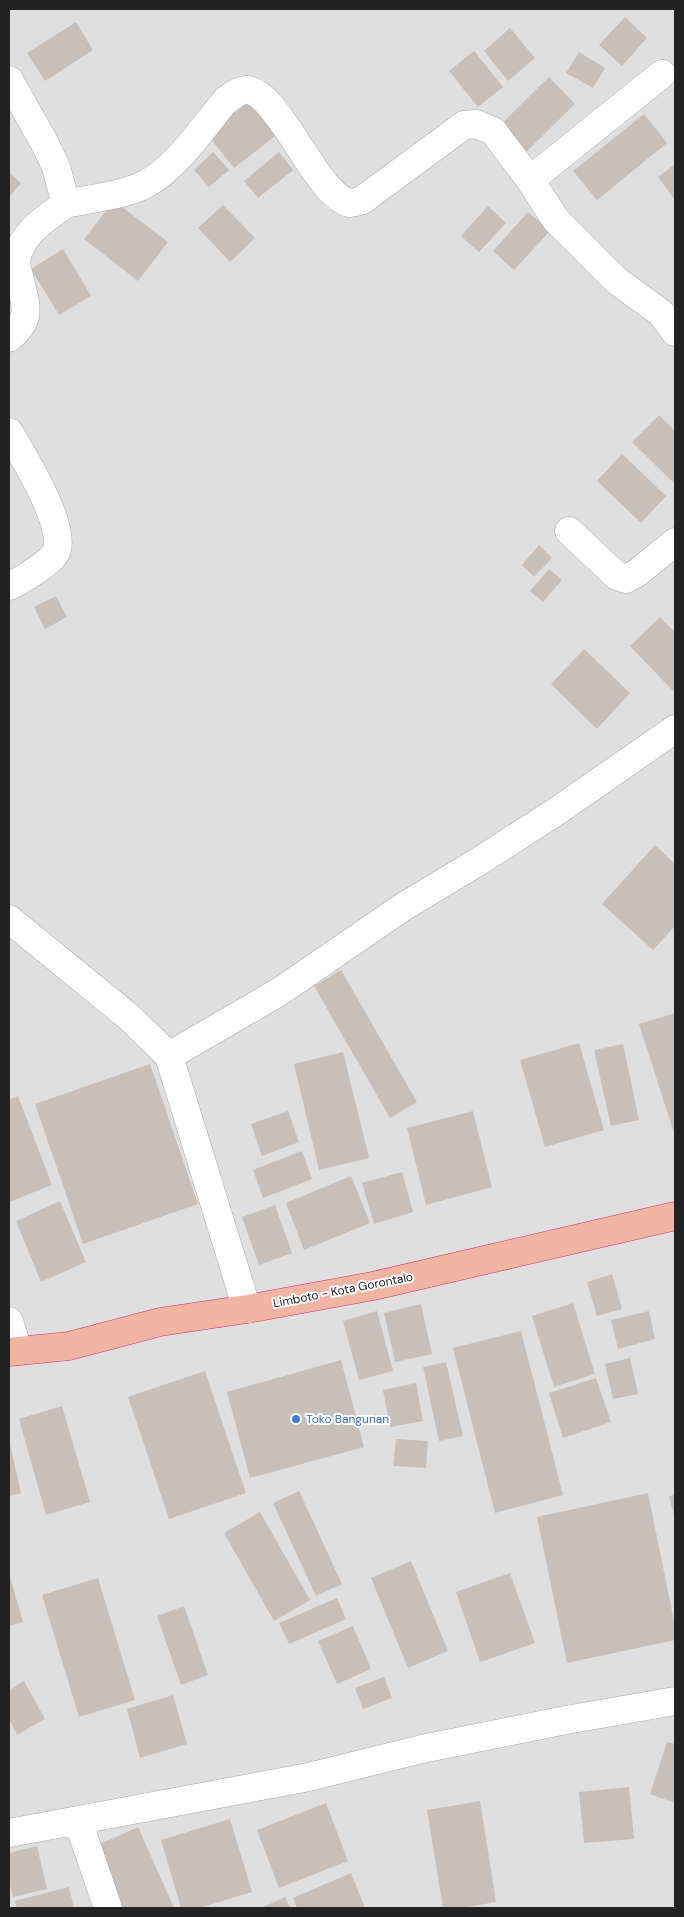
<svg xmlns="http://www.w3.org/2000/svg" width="684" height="1917" font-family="'DM Sans',sans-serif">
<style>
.residential{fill:#e0dfdf}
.building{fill:#c7bfb8}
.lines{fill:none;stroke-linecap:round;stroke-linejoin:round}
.minor-casing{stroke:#a9a9a9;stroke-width:29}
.trunk-casing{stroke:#dc2a67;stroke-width:29}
.minor{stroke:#fff;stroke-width:28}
.trunk{stroke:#f2b4a3;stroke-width:28}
.shop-dot{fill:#3f7fe0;stroke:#fff;stroke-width:2}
.labels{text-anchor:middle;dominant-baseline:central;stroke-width:4;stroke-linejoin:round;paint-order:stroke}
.street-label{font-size:12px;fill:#222;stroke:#fff}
.shop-label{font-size:12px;fill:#366cbe;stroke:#fff;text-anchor:start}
</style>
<rect width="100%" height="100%" fill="#f2efe9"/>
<path class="residential" d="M9,9H675V1908H9Z"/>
<path class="building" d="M625,17L647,38L622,66L599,45Z
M76,22L93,50L45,81L27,53Z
M510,28L535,58L508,81L484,51Z
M474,51L503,87L478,107L449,71Z
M579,52L605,68L593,88L566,73Z
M549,77L575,104L526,152L500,125Z
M253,99L279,133L234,168L207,134Z
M644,114L667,143L597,200L573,171Z
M213,152L229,170L209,187L194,170Z
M279,152L293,170L258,198L244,181Z
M675,164V200L658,177Z
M9,172L21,183L9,197Z
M114,201L168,242L138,281L84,239Z
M223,205L255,238L230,262L198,228Z
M488,206L506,223L479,252L461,236Z
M528,212L550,231L514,270L493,251Z
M63,249L91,296L59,315L31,269Z
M659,415L675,431V484L632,442Z
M622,454L666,496L641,523L597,481Z
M539,545L552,558L534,577L522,565Z
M549,569L562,580L543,602L530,591Z
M56,596L67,617L45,629L34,607Z
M660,617L675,632V693L630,646Z
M584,649L630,693L597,729L551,684Z
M655,845L675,864V926L653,950L602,904Z
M341,970L417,1102L390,1118L314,986Z
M675,1013V1136L639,1024Z
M579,1043L604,1130L545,1147L520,1060Z
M623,1044L639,1120L611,1126L594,1050Z
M343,1052L369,1158L319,1170L294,1064Z
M150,1064L198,1204L83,1244L35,1104Z
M18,1096L52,1185L9,1202V1100Z
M288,1111L299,1142L262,1156L251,1124Z
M473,1111L492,1187L426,1205L407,1128Z
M302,1151L312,1179L263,1198L253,1170Z
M402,1172L413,1212L374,1224L362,1183Z
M351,1176L370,1223L304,1250L286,1203Z
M60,1201L86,1262L41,1282L16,1221Z
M275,1205L292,1253L259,1265L242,1217Z
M612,1274L622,1309L597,1316L587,1282Z
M573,1303L595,1374L554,1387L532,1316Z
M421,1304L432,1354L395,1362L384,1313Z
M377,1311L393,1371L359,1380L343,1321Z
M649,1311L655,1339L618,1349L611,1320Z
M521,1331L563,1495L495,1513L453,1348Z
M630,1358L638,1394L613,1399L605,1364Z
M341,1360L364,1447L250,1478L227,1392Z
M446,1362L463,1436L439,1441L423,1367Z
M205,1371L246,1493L169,1519L128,1397Z
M596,1378L611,1422L563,1438L549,1393Z
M416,1383L423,1421L390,1427L383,1390Z
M62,1406L90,1502L46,1515L19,1419Z
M396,1439L428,1441L426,1468L393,1466Z
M9,1440L21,1493L9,1496Z
M299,1491L342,1584L316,1596L273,1503Z
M648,1493L675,1626V1640L567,1663L537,1517Z
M675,1495V1519L669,1496Z
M260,1512L310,1600L274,1621L224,1533Z
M411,1561L448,1651L408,1668L371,1578Z
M9,1573L23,1622L9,1626Z
M510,1573L535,1643L480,1662L456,1592Z
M98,1578L135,1700L79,1717L42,1595Z
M337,1598L346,1619L289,1644L279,1623Z
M184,1606L208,1675L181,1685L157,1616Z
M353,1626L371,1669L337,1684L318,1641Z
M384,1677L392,1698L363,1709L355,1688Z
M24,1681L45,1719L17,1735L9,1719V1690Z
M173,1695L187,1744L140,1758L127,1709Z
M667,1742L675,1744V1803L650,1794Z
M629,1787L634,1839L584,1843L579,1792Z
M480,1801L496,1902L462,1908H443L427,1810Z
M326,1803L348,1861L279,1888L257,1830Z
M230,1819L252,1892L199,1908H181L161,1840Z
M138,1827L174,1908H115L89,1849Z
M37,1846L47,1889L13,1897L9,1881V1853Z
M351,1873L365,1908H297L293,1898Z
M69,1887L74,1908H17L15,1901Z
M285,1897L290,1908H261Z"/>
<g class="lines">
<defs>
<path id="minor" d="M9,80L44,142L56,167L66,204C45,219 21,233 16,261C15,265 18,271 19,276C25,303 34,318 9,338
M530,180L662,74
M66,204C89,199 124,195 144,185C176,169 203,127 226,100C232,96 239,90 247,90C279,92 317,197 350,203C353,203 358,201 361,201L464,125L476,124L493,131L530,180L556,220L617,281L661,313L675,332
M9,432C22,454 68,528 56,552C52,562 19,582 9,586
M569,531L617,576L626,579L637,573L675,542
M9,919L129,1017L169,1056L247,1309
M169,1056L279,992L403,907L481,860L560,809L675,729
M9,1321L18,1351
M78,1821L108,1908
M9,1833L304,1778L422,1749L566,1720L675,1701"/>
<path id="trunk" d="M9,1352L69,1346L160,1322L247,1309L373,1286L675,1216"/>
</defs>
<use href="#minor" class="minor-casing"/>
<use href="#trunk" class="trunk-casing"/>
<use href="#minor" class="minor"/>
<use href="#trunk" class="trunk"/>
</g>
<circle class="shop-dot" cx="296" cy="1419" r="5"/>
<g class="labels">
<g class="street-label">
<text transform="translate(343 1290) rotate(-11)">Limboto - Kota Gorontalo</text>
</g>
<g class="shop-label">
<text x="306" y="1419">Toko Bangunan</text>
</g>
</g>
<rect width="684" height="1917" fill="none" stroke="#222222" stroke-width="20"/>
</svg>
